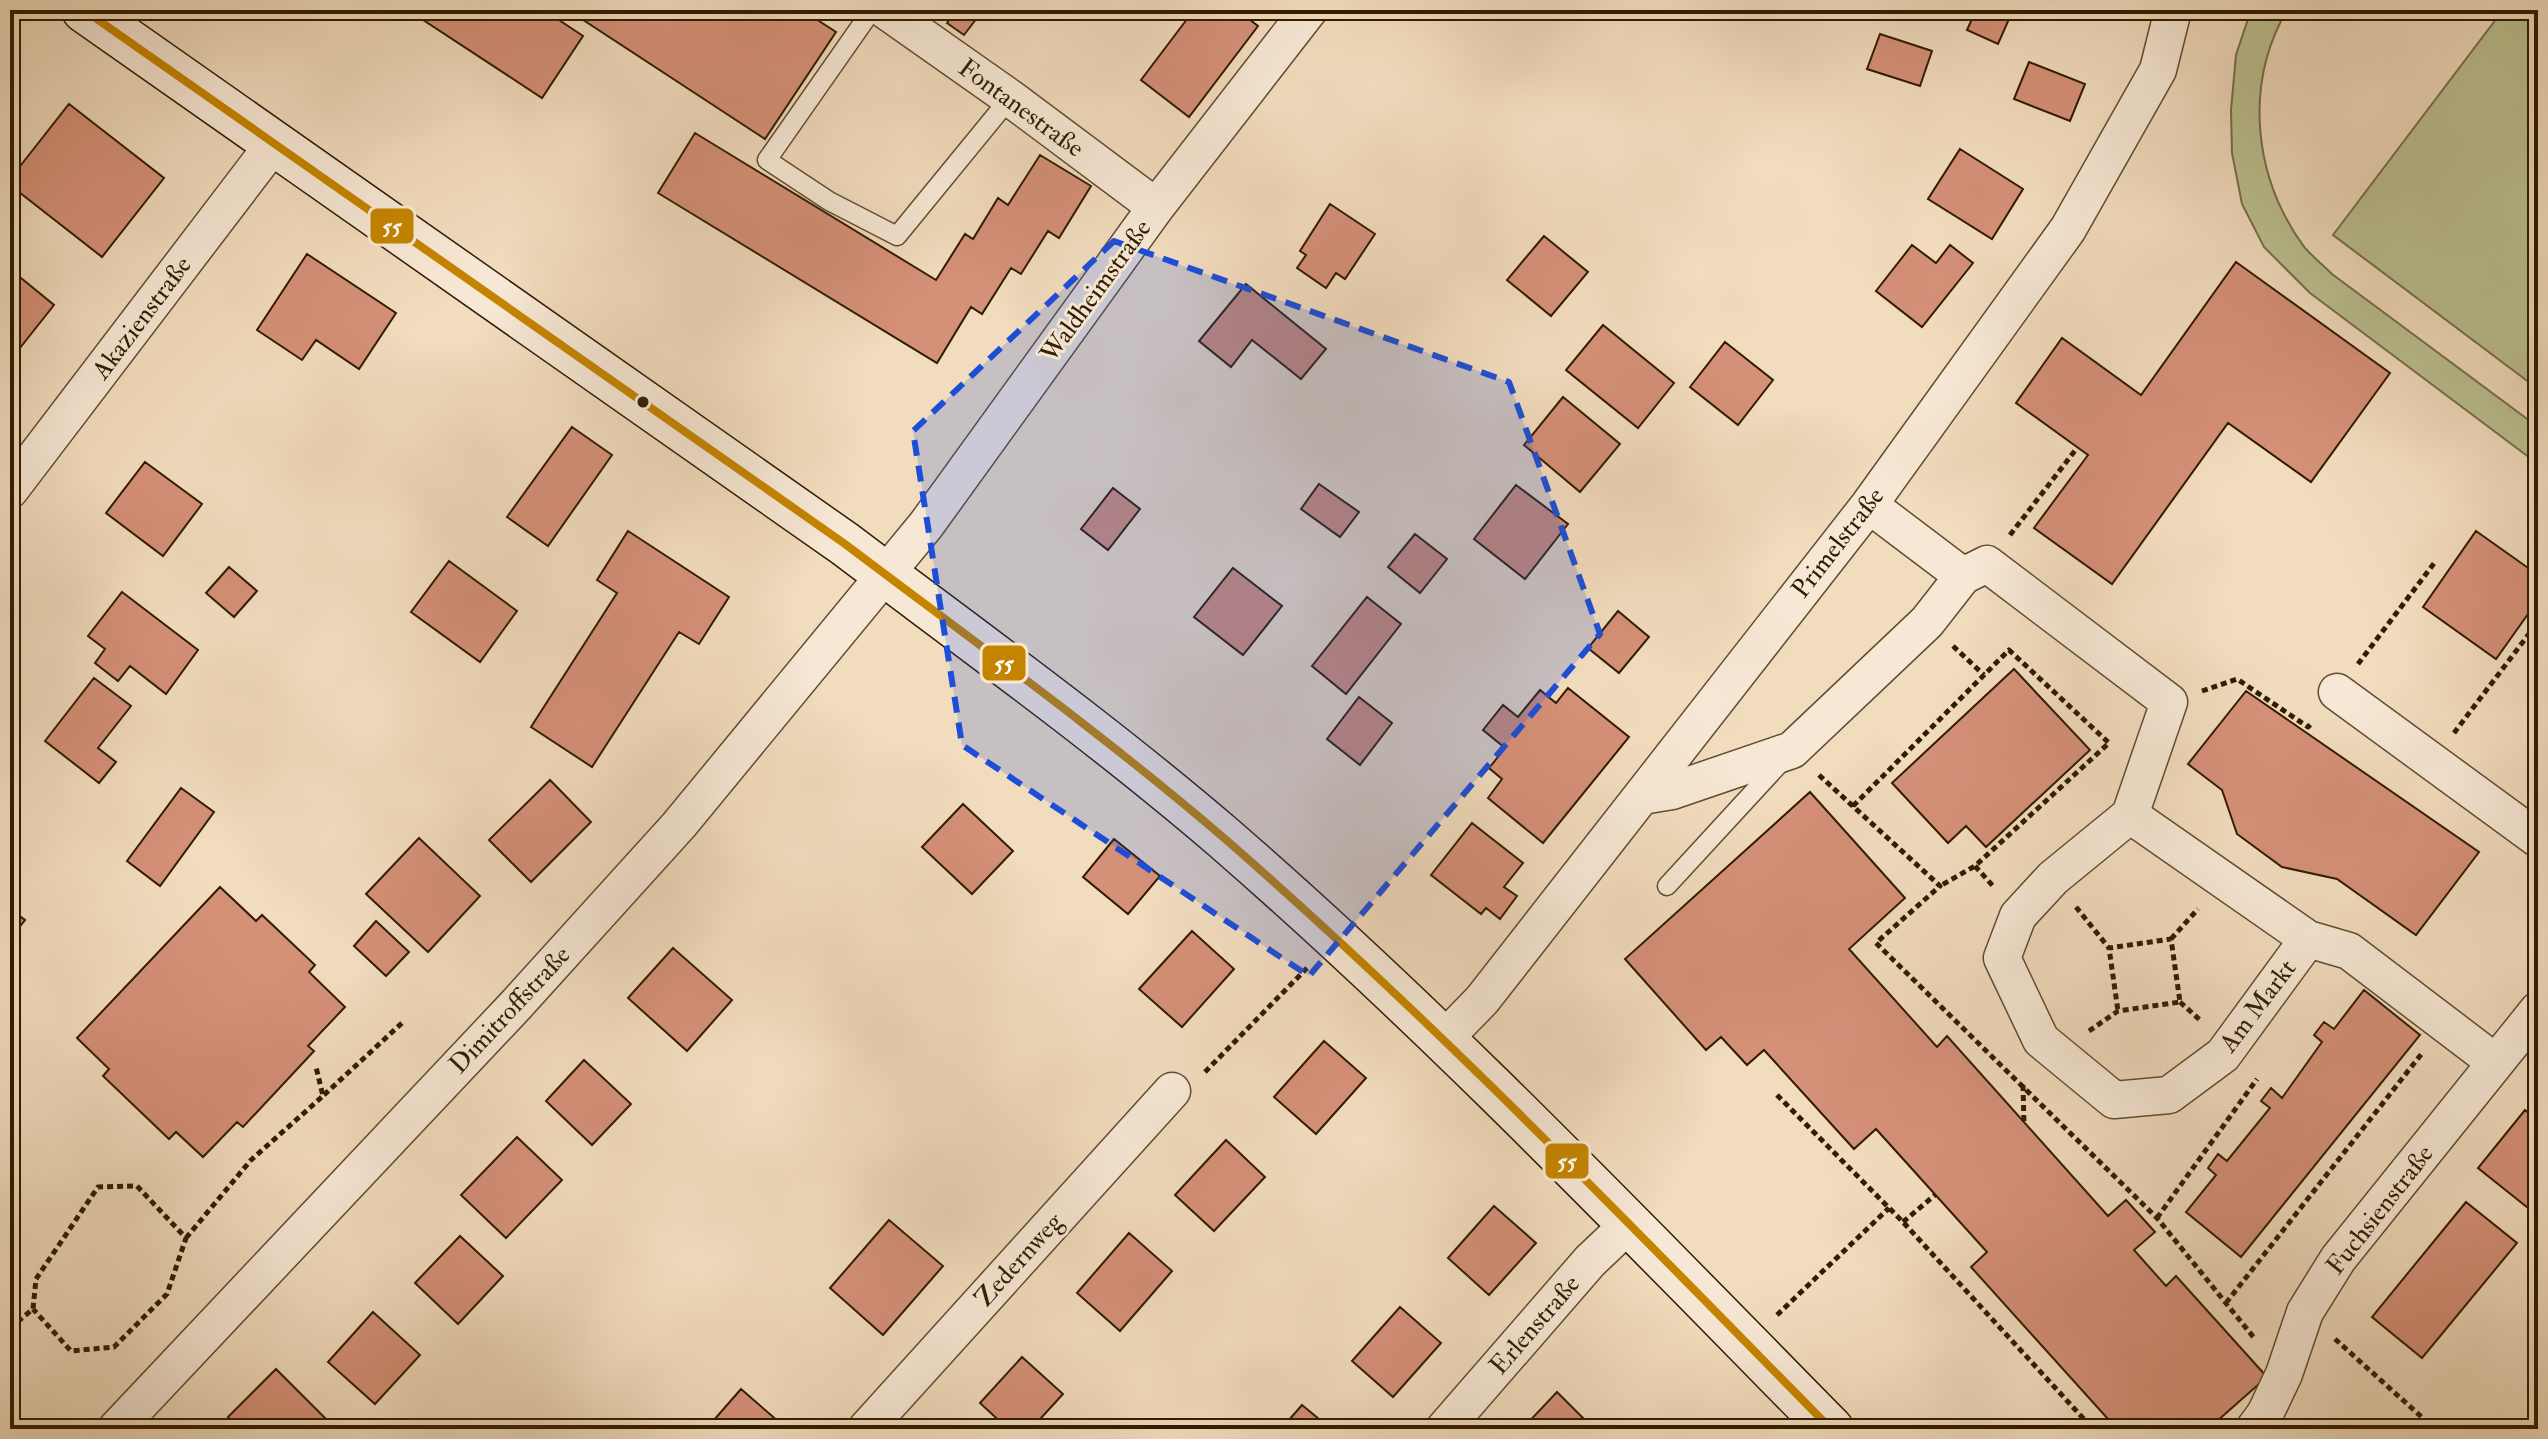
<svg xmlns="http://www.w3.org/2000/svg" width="2548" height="1439" font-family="'IM FELL Double Pica',serif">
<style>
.green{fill:#bbc091;stroke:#766e48;stroke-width:2}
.building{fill:#d59078;stroke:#301c00;stroke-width:2}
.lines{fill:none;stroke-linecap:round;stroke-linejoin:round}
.service-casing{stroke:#604c30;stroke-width:21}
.minor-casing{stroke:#604c30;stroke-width:39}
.secondary-casing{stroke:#301c00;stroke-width:47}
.path{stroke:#301c00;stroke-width:5;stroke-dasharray:6 4;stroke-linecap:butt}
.service{stroke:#f7e8d5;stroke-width:18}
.minor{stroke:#f7e8d5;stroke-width:36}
.secondary{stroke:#f7e8d5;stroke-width:44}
.bus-1-casing{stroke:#f7e8d5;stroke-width:14}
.bus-1{stroke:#c58400;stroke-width:8}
.marked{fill:#1d4ed8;fill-opacity:0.2;stroke:#1d4ed8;stroke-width:6;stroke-dasharray:16 10;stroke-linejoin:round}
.bus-dot{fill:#301c00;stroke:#f7e8d5;stroke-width:3}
.labels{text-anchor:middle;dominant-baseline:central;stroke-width:6;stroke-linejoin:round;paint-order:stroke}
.street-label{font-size:26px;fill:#301c00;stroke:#f7e8d5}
.line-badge{stroke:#f7e8d5;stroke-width:3}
.badge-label{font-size:22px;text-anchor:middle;font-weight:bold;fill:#fff}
</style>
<rect width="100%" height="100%" fill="#f2dcbe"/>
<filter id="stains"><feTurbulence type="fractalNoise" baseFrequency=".0025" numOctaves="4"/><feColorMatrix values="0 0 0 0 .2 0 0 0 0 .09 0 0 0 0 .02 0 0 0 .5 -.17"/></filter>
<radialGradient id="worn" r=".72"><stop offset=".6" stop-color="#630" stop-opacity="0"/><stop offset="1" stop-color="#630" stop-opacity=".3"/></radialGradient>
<path class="green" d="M2251,10H2287C2243,86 2254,179 2305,248C2313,257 2323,265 2332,274L2538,427V464L2310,293L2264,247L2242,204L2232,153L2231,110L2236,55Z
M2503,10H2538V389L2333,235Z"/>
<path class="building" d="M408,10H544L583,36L542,98Z
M568,10H802L836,32L765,139Z
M956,10H983L964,35L947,23Z
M1194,10H1237L1258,26L1189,117L1141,80Z
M1976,10H2013L1998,44L1967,30Z
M1880,34L1932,51L1920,86L1867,69Z
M2029,62L2085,84L2070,121L2014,99Z
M69,104L164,178L102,257L10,185V179Z
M695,133L936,280L965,234L973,239L998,198L1008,205L1040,155L1091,186L1059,238L1048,231L1021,274L1011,268L982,314L971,307L937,363L658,193Z
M1960,149L2023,189L1992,239L1928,199Z
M1330,204L1375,234L1345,279L1336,273L1326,288L1297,268L1306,255L1300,251Z
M1544,236L1588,272L1551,316L1507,280Z
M1912,245L1936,263L1950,245L1973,263L1922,327L1876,291Z
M307,254L396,313L359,369L316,340L302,360L257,330Z
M2236,262L2390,373L2311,482L2228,423L2112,584L2034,528L2088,455L2016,403L2062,338L2141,395Z
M10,269L54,305L12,358L10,357Z
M1246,284L1326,349L1301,379L1252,340L1231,367L1199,341Z
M1603,325L1674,383L1638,428L1566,370Z
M1725,342L1773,380L1738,425L1690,387Z
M1563,397L1620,444L1580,492L1524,445Z
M572,427L612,455L548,546L507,517Z
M145,462L202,504L163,556L106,513Z
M1319,484L1359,512L1340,537L1301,509Z
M1516,485L1568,524L1525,579L1474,539Z
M1113,488L1140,509L1108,550L1081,529Z
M628,531L729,597L699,644L679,632L592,767L531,727L617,593L597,580Z
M2476,531L2538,575V600L2496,659L2423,607Z
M1415,534L1447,559L1420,593L1388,567Z
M449,561L517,611L480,662L411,612Z
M229,567L257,591L234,617L206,593Z
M1233,568L1282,606L1243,655L1194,617Z
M122,592L198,650L166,694L130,666L118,681L95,663L105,649L88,636Z
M1367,597L1401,624L1346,694L1312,666Z
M1618,611L1649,637L1619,673L1588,648Z
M2014,669L2090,750L1986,847L1966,826L1948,843L1892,783Z
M94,678L131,706L98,748L116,762L99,783L45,741Z
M1568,688L1629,737L1543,843L1488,798L1502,779L1489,768L1505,748L1483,730L1503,705L1518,717L1540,690L1556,703Z
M2246,691L2479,852L2416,935L2337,879L2282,867L2237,834L2222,790L2188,764Z
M1359,697L1392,723L1360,765L1327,739Z
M550,780L591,822L531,882L489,840Z
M181,788L214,812L160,886L127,861Z
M1810,792L1905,898L1849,949L1937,1047L1947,1036L2108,1216L2126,1200L2155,1232L2134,1250L2166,1286L2176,1276L2267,1377L2208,1429H2117L1971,1267L1987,1252L1876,1129L1854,1149L1764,1050L1747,1065L1721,1037L1706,1050L1625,959Z
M963,804L1013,851L972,894L922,847Z
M1472,823L1523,863L1504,887L1517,896L1500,919L1486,908L1481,914L1431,875Z
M419,838L480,896L428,952L366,894Z
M1114,839L1160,876L1128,914L1083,877Z
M220,887L256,921L262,915L315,965L309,972L345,1007L308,1046L314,1051L243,1127L237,1122L203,1157L176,1132L169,1139L103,1076L109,1069L77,1038Z
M10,909L25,920L10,939Z
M376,921L409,952L386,976L354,946Z
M1192,931L1234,969L1182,1027L1139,989Z
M673,948L732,1000L687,1051L628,998Z
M2364,990L2420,1035L2241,1257L2186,1212L2216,1175L2208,1168L2218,1154L2227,1161L2270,1108L2261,1101L2271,1088L2282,1098L2322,1042L2314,1035L2324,1022L2334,1029Z
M1324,1041L1366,1078L1316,1134L1274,1097Z
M584,1060L631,1104L592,1145L546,1101Z
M2525,1110L2538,1121V1216L2478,1168Z
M517,1137L562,1180L506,1238L461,1195Z
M1226,1140L1265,1177L1214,1231L1175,1195Z
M2466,1202L2517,1243L2422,1358L2372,1317Z
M1494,1206L1536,1243L1489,1295L1448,1258Z
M889,1220L943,1266L883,1335L830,1288Z
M1129,1233L1172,1271L1120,1331L1077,1293Z
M460,1236L503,1276L458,1324L415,1283Z
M1400,1307L1441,1343L1393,1397L1352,1361Z
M373,1312L420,1355L375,1404L328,1362Z
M1022,1357L1063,1394L1031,1429H1008L980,1403Z
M276,1369L336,1429H240L228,1417Z
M741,1389L787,1429H706Z
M1557,1392L1590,1425L1586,1429H1522Z
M1302,1405L1331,1429H1281Z"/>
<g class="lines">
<defs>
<path id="service" d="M872,10L767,160L829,201L897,236L1010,98
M1667,886L1782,761"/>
<path id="minor" d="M885,10L1010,98L1156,207
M10,490L273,145
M1869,505L1963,576L1987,564L2169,702L2130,815L2308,939L2349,951L2495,1062
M2337,692L2538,839
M1642,796L1672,791L1792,750L1927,622L1963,576
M2130,815L2053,878L2018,916L2002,958L2041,1040L2114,1100L2169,1095L2223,1055L2308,939
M1444,1039L1482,1000L1869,505L2068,229L2158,70L2173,10
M116,1429L516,1005L679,825L926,525L1156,207L1309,10
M866,1429L1172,1091
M1444,1429L1590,1261L1629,1224
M2254,1429L2265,1414L2284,1374L2305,1312L2338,1259L2538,1010"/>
<path id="secondary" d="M84,10L845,544C972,640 1103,734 1224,838C1438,1024 1633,1228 1831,1429"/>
</defs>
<use href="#service" class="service-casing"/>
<use href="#minor" class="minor-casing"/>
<use href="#secondary" class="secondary-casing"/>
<path class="path" d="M2010,535L2077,448
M1953,646L1984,675
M2358,664L2435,562
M2202,691L2237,679L2308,727L2313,722
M2454,733L2538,622
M1819,775L1940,886L1876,943L2157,1218L2255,1339
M1853,806L2009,650L2109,743L1975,866L1940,886
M1975,866L1993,886
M2076,907L2109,948
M2171,939L2198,909
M2180,1002L2201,1021
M2089,1031L2118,1011L2180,1002L2171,939L2109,948L2118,1011
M1205,1072L1307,968
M2023,1085L2024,1123
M324,1095L402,1023
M1777,1095L1903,1222L2093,1429
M2157,1218L2257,1079
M1903,1222L1935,1195
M186,1238L251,1160L323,1096L316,1067
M2226,1303L2423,1052
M1777,1315L1889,1208
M10,1328L33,1309L36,1279L98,1187L137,1186L186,1238L167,1294L114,1347L71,1351L33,1309
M2335,1339L2435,1429"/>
<use href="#service" class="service"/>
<use href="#minor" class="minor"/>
<use href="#secondary" class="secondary"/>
<defs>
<path id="bus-1" d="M84,10L845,544C972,640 1103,734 1224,838C1438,1024 1633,1228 1831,1429"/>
</defs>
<use href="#bus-1" class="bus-1-casing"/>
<use href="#bus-1" class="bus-1"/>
</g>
<path class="marked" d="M1114,241L1509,382L1600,634L1309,976L962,745L913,431Z"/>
<circle class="bus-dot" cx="643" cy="402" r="7"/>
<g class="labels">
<g class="street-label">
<text transform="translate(1021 108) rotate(36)">Fontanestraße</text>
<text transform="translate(1096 291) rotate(-54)">Waldheimstraße</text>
<text transform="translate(142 318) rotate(-53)">Akazienstraße</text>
<text transform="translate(1838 543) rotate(-52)">Primelstraße</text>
<text transform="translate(2258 1006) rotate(-53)">Am Markt</text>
<text transform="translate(510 1010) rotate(-47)">Dimitroffstraße</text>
<text transform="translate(2380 1210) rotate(-52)">Fuchsienstraße</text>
<text transform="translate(1019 1260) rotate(-48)">Zedernweg</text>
<text transform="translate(1535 1325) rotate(-49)">Erlenstraße</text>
</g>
</g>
<g class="line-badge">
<rect x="369" y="207" width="46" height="38" rx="8" fill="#c58400"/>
<rect x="981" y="644" width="46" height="38" rx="8" fill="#c58400"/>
<rect x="1544" y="1142" width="46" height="38" rx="8" fill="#c58400"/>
</g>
<g class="badge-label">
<text x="392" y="234">55</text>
<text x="1004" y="671">55</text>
<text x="1567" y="1169">55</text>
</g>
<rect width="2548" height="1439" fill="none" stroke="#f2dcbe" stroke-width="40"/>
<rect x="12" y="12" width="2524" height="1415" fill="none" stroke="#301c00" stroke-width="4"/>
<rect x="20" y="20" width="2508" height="1399" fill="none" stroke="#301c00" stroke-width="2"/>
<rect width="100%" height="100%" filter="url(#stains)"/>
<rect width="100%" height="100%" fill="url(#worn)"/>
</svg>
